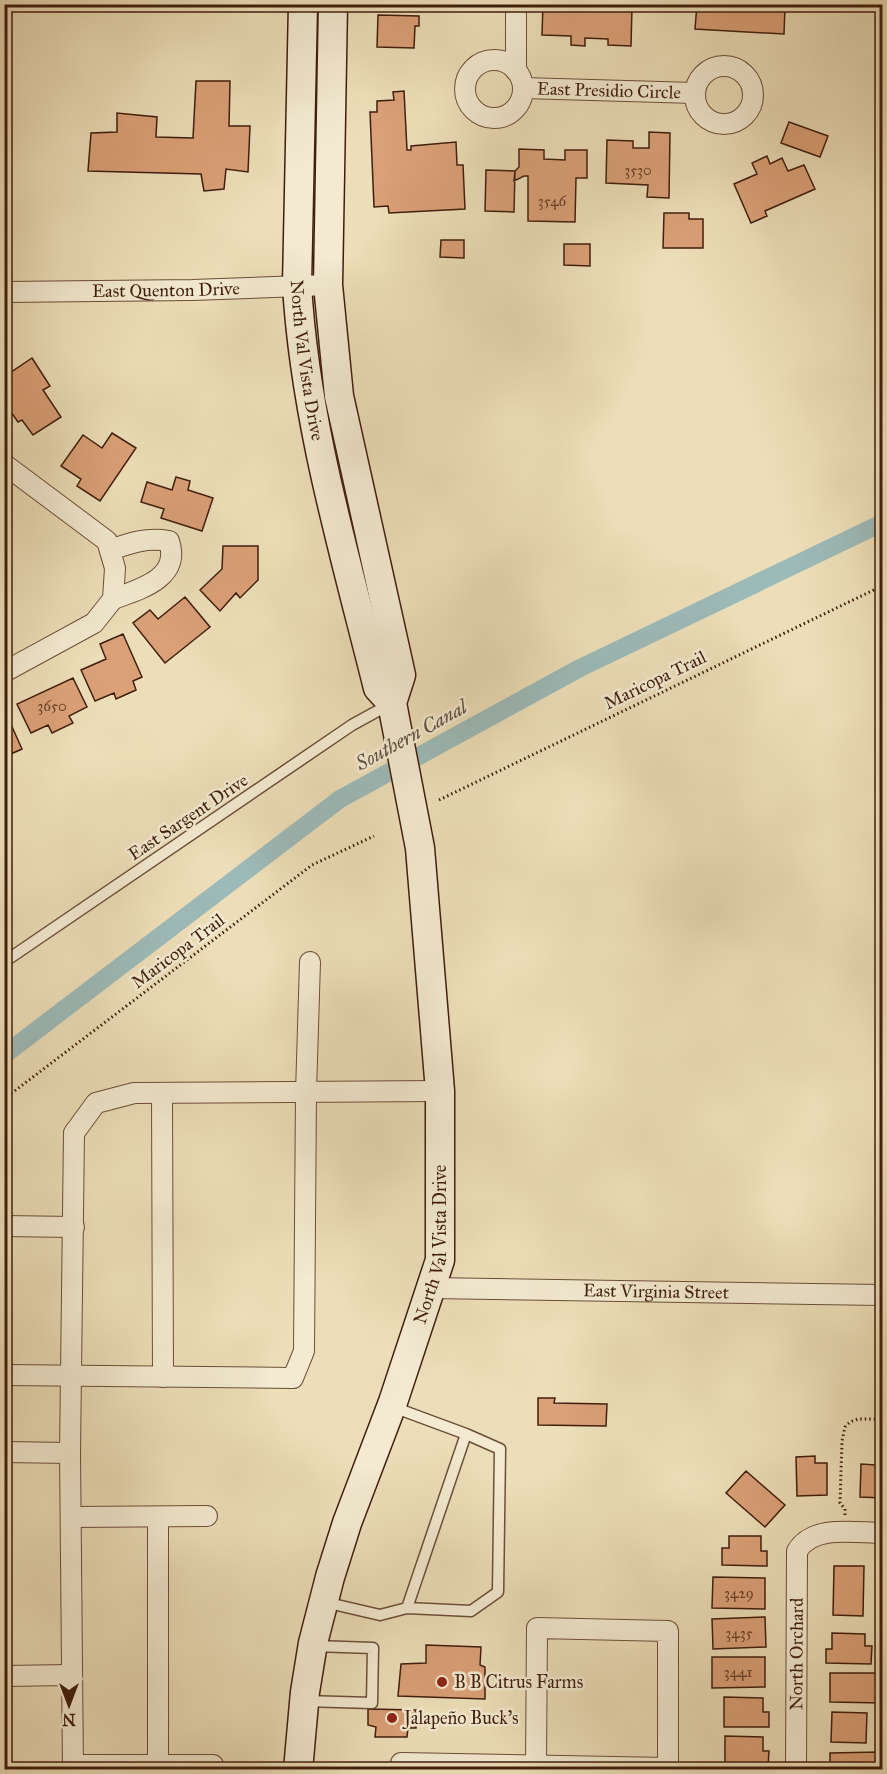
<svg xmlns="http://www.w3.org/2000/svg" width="887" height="1774" font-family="'IM FELL Great Primer',serif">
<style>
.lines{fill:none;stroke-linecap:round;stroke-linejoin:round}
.canal{stroke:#9cbab8;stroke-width:18}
.building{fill:#daa077;stroke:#401e0e;stroke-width:1.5}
.service-casing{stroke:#6b4e38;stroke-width:13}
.minor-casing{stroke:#6b4e38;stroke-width:22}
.secondary-casing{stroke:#401e0e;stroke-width:31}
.path{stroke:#401e0e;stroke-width:3;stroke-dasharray:1.5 3;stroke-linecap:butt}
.service{stroke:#f3ead1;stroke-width:10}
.minor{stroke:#f3ead1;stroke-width:20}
.secondary{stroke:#f3ead1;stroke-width:28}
.poi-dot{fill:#8f2418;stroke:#f3ead1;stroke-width:2}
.labels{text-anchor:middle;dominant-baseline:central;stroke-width:5;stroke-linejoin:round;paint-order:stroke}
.number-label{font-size:15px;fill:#663e28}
.street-label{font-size:18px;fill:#401e0e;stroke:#f3ead1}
.poi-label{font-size:18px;fill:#401e0e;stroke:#f3ead1;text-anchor:start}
.water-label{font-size:20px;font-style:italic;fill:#5c4d41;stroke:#f3ead1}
</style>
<rect width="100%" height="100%" fill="#ecdeb8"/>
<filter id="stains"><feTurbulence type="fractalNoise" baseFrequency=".00333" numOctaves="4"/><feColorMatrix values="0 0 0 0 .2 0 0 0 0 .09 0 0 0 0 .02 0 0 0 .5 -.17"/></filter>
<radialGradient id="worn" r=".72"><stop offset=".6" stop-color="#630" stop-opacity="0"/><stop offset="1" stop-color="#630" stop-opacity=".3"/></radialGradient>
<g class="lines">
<path class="canal" d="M4,1055L340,799L580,668L882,523"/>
</g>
<path class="building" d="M543,4H645V9L632,8L631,46L608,45V39L585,38V46L571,45V36L542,35Z
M697,4H812V9L785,7L784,34L695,29Z
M378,15L419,16V26H415L414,48L377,47Z
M196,81H230L229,126H250L248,172L226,169L224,189L204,191L201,174L88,171L91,133L117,132V113L157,117L156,137L193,138Z
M404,91L407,150H411V146L456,142L457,165H463L465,209L389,213L388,206L374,207L370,112H377V101L394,100L393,92Z
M789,122L828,136L820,157L781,143Z
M649,132L670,133L669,198L647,197L648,185L606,183L607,140L633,141V148H649Z
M519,149L544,150V159L565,160V150H587V178H576L575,222L528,221V176H524L514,181L515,171L519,167Z
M767,156L770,164L782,158L788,171L804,165L815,189L765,211L767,216L751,223L734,184L757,174L752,163Z
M486,170L515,171L514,212L485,211Z
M664,213H689V219H703V248H663Z
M441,240H464V258L440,257Z
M564,244H590V266L564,265Z
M32,358L50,386L43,390L61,417L33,435L22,420L18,422L4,402L9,398L4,391V377Z
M112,433L136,448L100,501L77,486L81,479L61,466L83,435L102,448Z
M176,477L190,481L188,490L213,498L202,531L161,518L164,509L141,502L147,482L172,490Z
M223,546H258V580L240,598L236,593L220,611L200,590L222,569Z
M185,597L210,627L165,663L133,623L150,610L158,619Z
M123,634L142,677L133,681L136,690L116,699L114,693L95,701L81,670L106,659L100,644Z
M73,678L87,707L69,716L73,723L52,733L48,725L31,733L17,704Z
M9,720L22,749L4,757V722Z
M538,1398H555L554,1403L607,1404L606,1426L538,1425Z
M815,1456V1463H827V1495L797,1496L796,1457Z
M876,1458H882V1498L860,1497L861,1464L876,1465Z
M746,1471L785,1505L765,1527L726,1493Z
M729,1536H761V1551H767V1566L722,1565V1548H729Z
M834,1566H864L863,1616L833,1615Z
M880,1568H882V1602H881Z
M713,1577L765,1578V1609L712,1608Z
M765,1617L766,1647L713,1649L712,1619Z
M832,1633L865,1634V1646H872L871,1664L826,1663V1649H832Z
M426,1645L481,1647L480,1665L485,1667V1699L398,1696L401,1664L426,1663Z
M712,1657H765V1687L712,1688Z
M830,1673H882V1703L830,1702Z
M724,1697L763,1698V1712H769V1727H724Z
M368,1709L416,1710V1728H408L407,1737H375L376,1727L368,1725Z
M832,1712L867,1713L866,1743L831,1742Z
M725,1736L763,1737V1751H769L768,1767L725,1766Z
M880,1752V1770H830V1753Z"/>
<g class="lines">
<defs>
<path id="service" d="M4,962L352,725L392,703
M324,1602L380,1615L407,1608L466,1434L393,1407
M407,1608L471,1611L498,1592L500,1449L466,1434
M304,1701L372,1703L373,1648L314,1646"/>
<g id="minor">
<path d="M516,4V71"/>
<circle cx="494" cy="89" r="29"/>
<circle cx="724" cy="95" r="29"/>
<path id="s1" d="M523,88L695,93"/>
<path id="s2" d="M4,292L192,290L328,285"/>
<path d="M4,464L107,541L115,568L113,599L94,623L4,672"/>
<path d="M110,550C130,543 147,537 169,541C181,578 141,589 113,599"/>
<path d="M162,1093L163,1377"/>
<path d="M4,1226L74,1227"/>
<path id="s3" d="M430,1288L882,1295"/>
<path d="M4,1375L293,1378L304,1351L306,1093L310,962"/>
<path d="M4,1452L70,1453"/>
<path d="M71,1517L207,1516"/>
<path d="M158,1517V1765"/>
<path d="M4,1676L71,1675"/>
<path d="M73,1765H213"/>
<path d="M73,1770L70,1453L74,1133L96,1103L134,1093L440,1091"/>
<path d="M401,1770V1763L668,1768V1631L537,1628L536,1765"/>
<path id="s4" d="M796,1770L797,1551C813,1524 856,1533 882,1533"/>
</g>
<g id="secondary">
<path id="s5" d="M303,4L297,285C305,422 345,555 378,688L392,703"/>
<path id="s6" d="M298,1770L305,1692L313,1643L330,1577L347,1523L393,1402L440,1260V1091L420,848L392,703L401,675L339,396L328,285L333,4"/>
</g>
</defs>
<use href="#service" class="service-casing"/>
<use href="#minor" class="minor-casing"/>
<use href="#secondary" class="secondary-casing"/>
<path class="path" d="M439,800L882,586
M4,1099L312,865L374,836
M845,1515V1509L840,1503L842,1441L845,1427L850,1422L858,1419H882"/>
<use href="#service" class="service"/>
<use href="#minor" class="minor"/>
<use href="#secondary" class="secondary"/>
</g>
<g class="poi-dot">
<circle cx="442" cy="1682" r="6"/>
<circle cx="392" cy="1718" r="6"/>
</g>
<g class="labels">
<g class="number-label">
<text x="638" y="170">3530</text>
<text x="552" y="201">3546</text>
<text x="52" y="706">3650</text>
<text x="739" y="1593">3429</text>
<text x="739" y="1633">3435</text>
<text x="738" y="1672">3441</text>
</g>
<g class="street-label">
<text stroke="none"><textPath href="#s1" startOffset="86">East Presidio Circle</textPath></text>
<text stroke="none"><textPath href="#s2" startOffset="162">East Quenton Drive</textPath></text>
<text stroke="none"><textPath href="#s5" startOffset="357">North Val Vista Drive</textPath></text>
<text transform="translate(655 680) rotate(-26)">Maricopa Trail</text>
<text transform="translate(188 817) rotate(-34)">East Sargent Drive</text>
<text transform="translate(178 951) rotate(-37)">Maricopa Trail</text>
<text stroke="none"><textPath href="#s6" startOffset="546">North Val Vista Drive</textPath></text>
<text stroke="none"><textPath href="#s3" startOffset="226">East Virginia Street</textPath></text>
<text stroke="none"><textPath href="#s4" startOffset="116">North Orchard</textPath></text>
</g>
<g class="poi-label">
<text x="454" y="1682">B B Citrus Farms</text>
<text x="404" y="1718">Jalapeño Buck's</text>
</g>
<g class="water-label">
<text transform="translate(411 735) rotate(-29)">Southern Canal</text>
</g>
</g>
<rect width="887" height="1774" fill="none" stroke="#ecdeb8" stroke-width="24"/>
<rect x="6" y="6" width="875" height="1762" fill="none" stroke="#401e0e" stroke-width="3"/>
<rect x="12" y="12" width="863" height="1750" fill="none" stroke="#401e0e" stroke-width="1.5"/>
<g transform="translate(69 1705) rotate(180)" stroke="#f3ead1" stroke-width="4.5" paint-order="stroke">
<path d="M0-4.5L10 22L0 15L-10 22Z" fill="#401e0e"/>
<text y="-9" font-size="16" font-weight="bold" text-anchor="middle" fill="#401e0e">N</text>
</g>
<rect width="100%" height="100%" filter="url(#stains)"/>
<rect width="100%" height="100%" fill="url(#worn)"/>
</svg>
